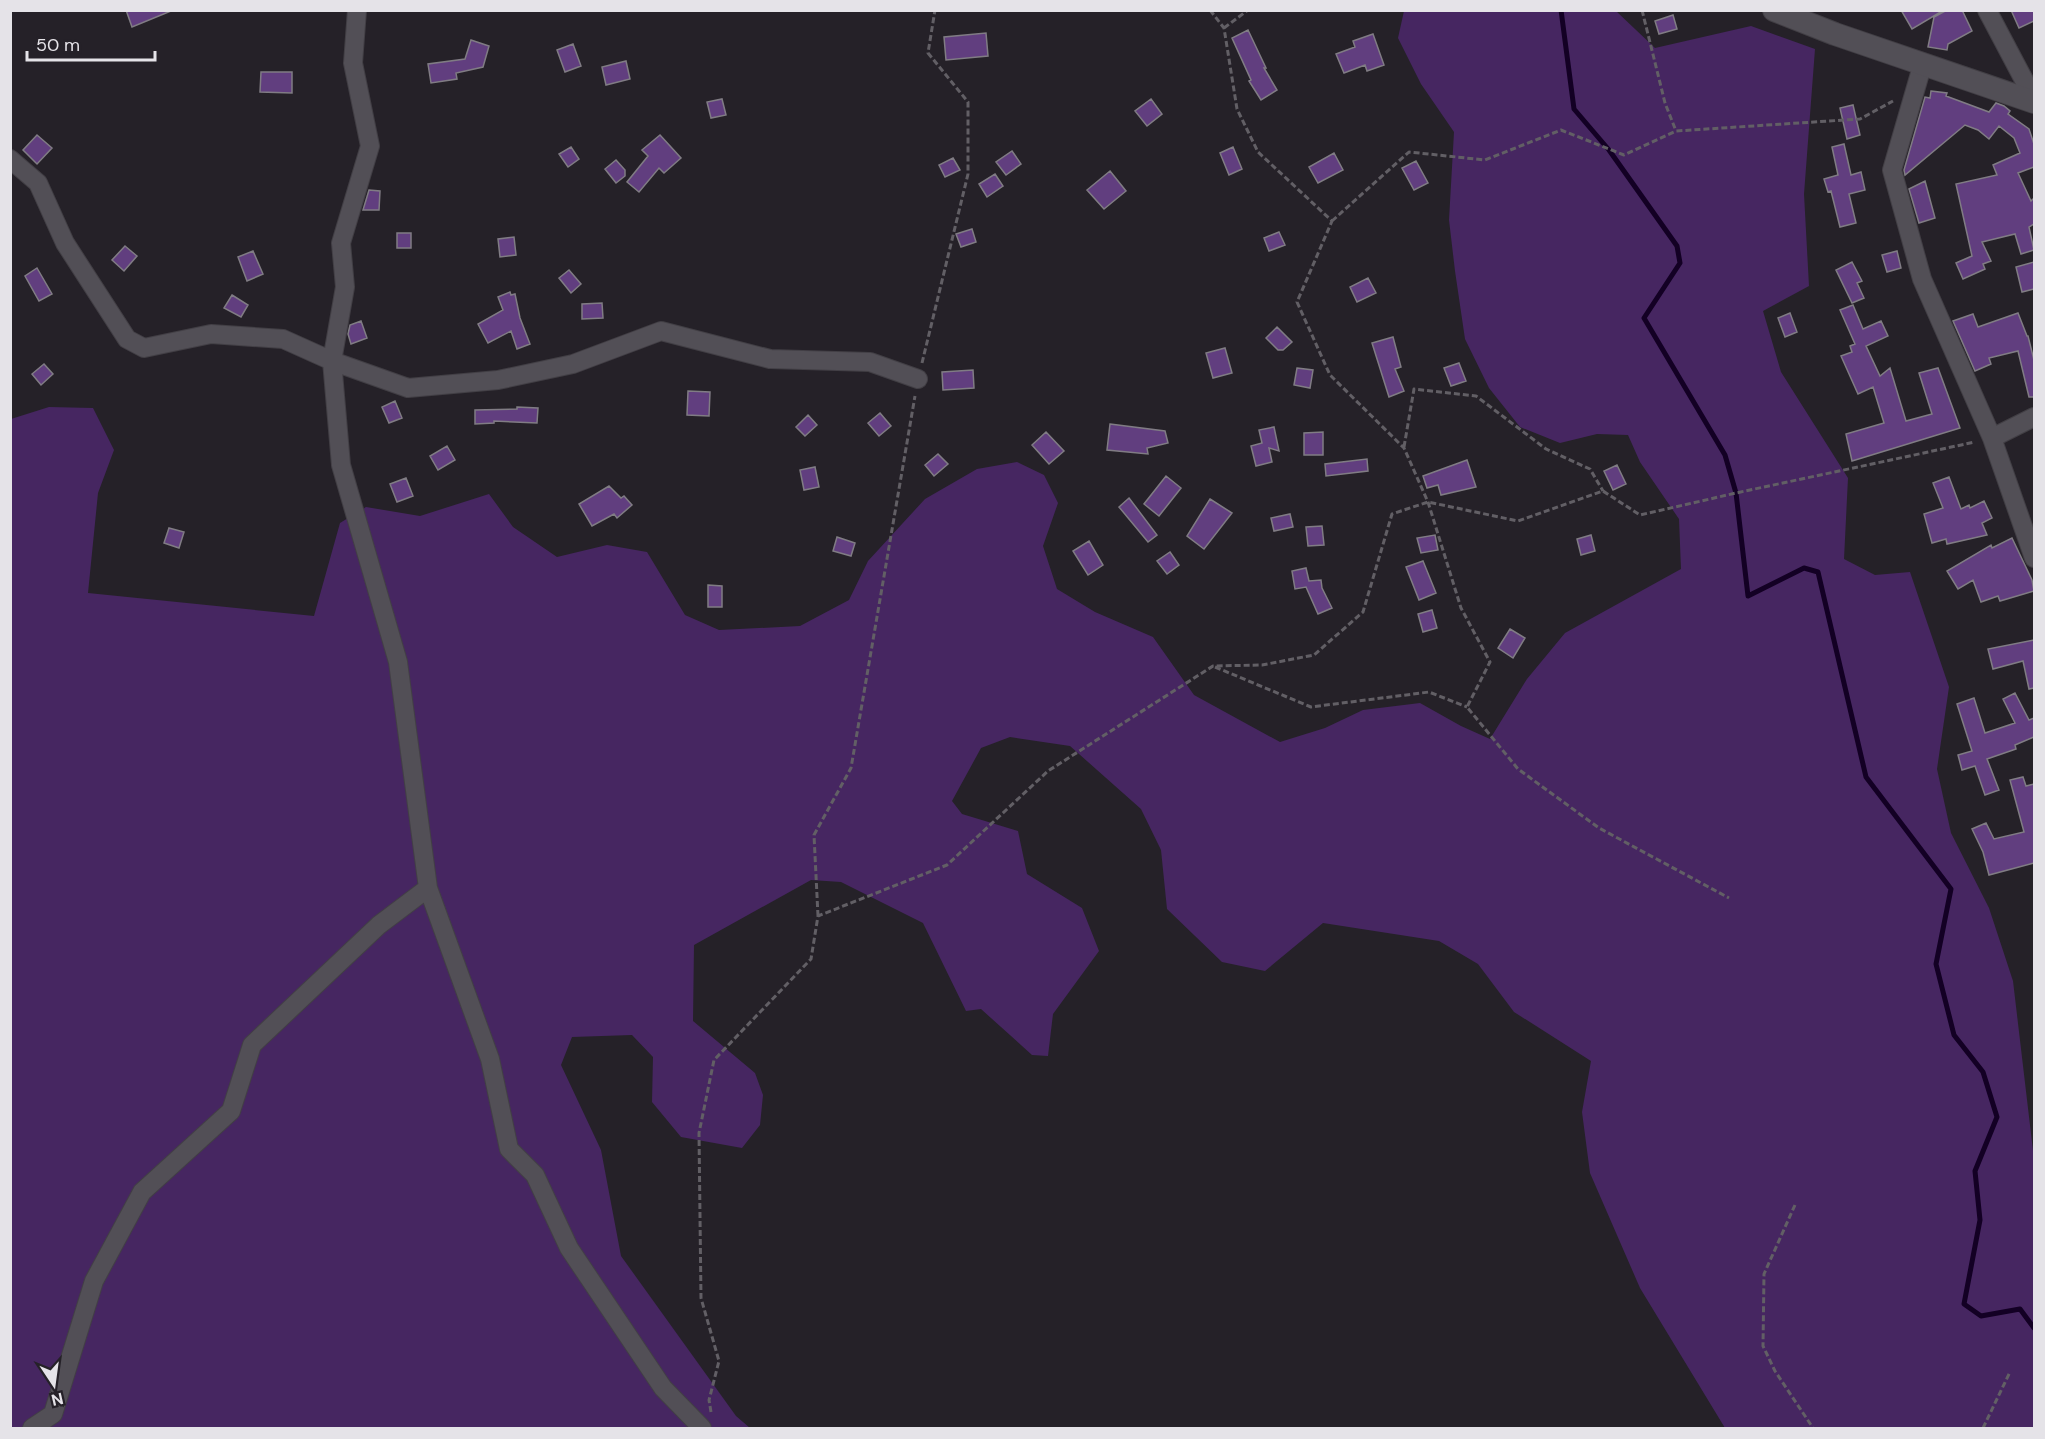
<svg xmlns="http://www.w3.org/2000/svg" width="2045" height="1439" font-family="'DM Sans',sans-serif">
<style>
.green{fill:#462661}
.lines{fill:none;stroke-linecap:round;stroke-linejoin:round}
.stream{stroke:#130024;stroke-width:5}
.building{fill:#613e7f;stroke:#807c84;stroke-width:1.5}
.minor-casing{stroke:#423f45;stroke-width:20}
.tertiary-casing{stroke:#423f45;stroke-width:24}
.path{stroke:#625f65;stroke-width:3;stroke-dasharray:6 3;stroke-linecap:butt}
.minor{stroke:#524f56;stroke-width:18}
.tertiary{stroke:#524f56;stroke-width:22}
</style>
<rect width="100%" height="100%" fill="#252128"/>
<path class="green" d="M1404,11H1616L1655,48L1751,26L1815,49L1804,194L1809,286L1763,311L1781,372L1848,478L1844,559L1875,575L1910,572L1949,687L1937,769L1951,833L1989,908L2013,981L2034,1159V1428H1725L1640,1288L1590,1173L1582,1112L1591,1061L1514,1012L1478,964L1439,941L1323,923L1265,971L1222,962L1167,909L1161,850L1141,809L1070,746L1010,737L981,748L952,801L962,814L1018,831L1027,874L1082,908L1099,951L1053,1014L1048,1056L1032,1055L981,1009L966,1011L923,923L841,882L811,880L694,945L693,1021L755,1073L763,1095L760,1125L742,1148L681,1137L652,1102L653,1057L632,1035L572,1037L561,1065L601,1150L621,1256L736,1416L750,1428H11V419L49,407L93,408L114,450L98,493L88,593L314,616L340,523L366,507L420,516L489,494L513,527L557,557L607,545L647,552L685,615L719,630L800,626L849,600L868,561L925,499L977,469L1017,462L1044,475L1058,503L1043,546L1057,589L1095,612L1153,637L1194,695L1280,742L1325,728L1363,710L1420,703L1461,726L1490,739L1527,679L1565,633L1681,569L1679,519L1640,462L1628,435L1597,434L1560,443L1520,427L1489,388L1465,339L1455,271L1449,220L1454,132L1421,84L1398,38Z"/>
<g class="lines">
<path class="stream" d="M1561,10L1574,109L1609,150L1677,246L1680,263L1644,318L1725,455L1736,493L1748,596L1804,568L1818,572L1866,777L1951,889L1936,964L1954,1035L1983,1072L1997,1117L1975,1171L1980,1220L1964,1304L1981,1316L2020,1309L2034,1328"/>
</g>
<path class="building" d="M126,10H171V11L132,27Z
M1901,10H1944L1912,29Z
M1947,10H1962L1972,31L1948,44L1947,50L1928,47L1934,17Z
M2011,10H2034V21L2019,28Z
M1673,15L1677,29L1659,34L1655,21Z
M1248,30L1266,68H1264L1277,90L1261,100L1249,81L1251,80L1232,38Z
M986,33L988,56L946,60L944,37Z
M1373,34L1384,65L1367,71L1365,65L1344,73L1336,54L1355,47L1353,41Z
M471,40L489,46L483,67L456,73L457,79L431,83L428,64L465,59Z
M573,44L581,66L565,72L557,50Z
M626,61L630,79L606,85L602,67Z
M261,72H292V93L260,92Z
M1931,91L1947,93L1946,96L1989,112L1996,103L2004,106L2010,111L2008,114L2029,129L2034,144V167L2018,173L2031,201L2034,198V224L2029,227L2034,250L2021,254L2015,234L1982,242L1991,261L1983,264L1985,269L1963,279L1956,263L1972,256L1956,184L1997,175L1993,165L2020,153L2014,138L1999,126L1989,139L1978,130L1965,125L1905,175L1904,170L1925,97L1930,98Z
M722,99L726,115L711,118L707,102Z
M1151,99L1162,114L1147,126L1135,111Z
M1853,105L1860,135L1847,139L1840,108Z
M37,135L52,148L37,164L23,150Z
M660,135L681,158L664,173L659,168L639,192L627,182L648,156L642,150Z
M1844,144L1851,175L1861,172L1865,190L1849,194L1856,223L1840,227L1831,191L1828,192L1824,179L1838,175L1832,147Z
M571,147L579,159L568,167L559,154Z
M1233,147L1242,169L1229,175L1220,153Z
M1012,151L1021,164L1006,175L996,162Z
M1334,153L1343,170L1318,183L1309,167Z
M953,158L960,170L945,177L939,165Z
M616,160L625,170V176L616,183L605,169Z
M1416,161L1428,183L1414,190L1402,168Z
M1110,171L1126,191L1104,209L1087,190Z
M995,174L1003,186L987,197L979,184Z
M1925,181L1935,218L1919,223L1909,189Z
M369,190L380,191L379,210H363Z
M972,229L976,242L961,247L956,234Z
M1279,232L1285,245L1269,251L1264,238Z
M397,233H411V248H397Z
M514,237L516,255L500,257L498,239Z
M125,246L137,256L124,271L112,260Z
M253,251L263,274L247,281L238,257Z
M1897,251L1901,268L1887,272L1882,255Z
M1852,262L1862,281L1857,283L1864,298L1852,303L1836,270Z
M2034,262V289L2022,292L2016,267Z
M37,268L52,294L39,301L25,276Z
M569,270L581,284L571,293L559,278Z
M1368,278L1376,293L1357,302L1350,287Z
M510,292L511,295L515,294L520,318L530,344L517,349L511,331L488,343L478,324L503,310L498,297Z
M232,295L248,305L241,317L224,308Z
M602,303L603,318L582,319V304Z
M1853,305L1863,329L1881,321L1888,336L1866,346L1880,376L1890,368L1906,421L1932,414L1919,373L1938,368L1960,428L1852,461L1846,434L1884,423L1873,387L1858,394L1841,356L1852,352L1850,346L1855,344L1840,310Z
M1790,313L1797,332L1785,337L1778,318Z
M2018,313L2027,336H2028L2034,360V397H2029L2018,351L1989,358L1991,364L1975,371L1953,321L1973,314L1978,327Z
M361,321L367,338L351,344L348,334L350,325Z
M1277,327L1292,342L1283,350H1278L1266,338Z
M1393,337L1401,367L1395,369L1404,391L1389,397L1372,343Z
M1225,348L1232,373L1213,378L1206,353Z
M1459,363L1466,381L1451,386L1444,368Z
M44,364L53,374L41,385L32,374Z
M1297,368L1313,370L1310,388L1294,385Z
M973,370L974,388L943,390L942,372Z
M688,391L710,392L709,416L687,415Z
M395,401L402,418L389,423L382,407Z
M517,407L538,408L537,423L494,421V423L475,424V410L517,409Z
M880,413L891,426L879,436L868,423Z
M808,415L817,425L805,436L796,427Z
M1110,424L1165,431L1168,443L1147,448L1148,454L1107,450Z
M1274,427L1279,451L1269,448L1272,462L1256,466L1251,446L1262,443L1259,430Z
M1046,432L1064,451L1049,464L1032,445Z
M1323,432V455H1304V433Z
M447,446L455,460L438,470L430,456Z
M938,454L948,464L934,476L925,465Z
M1367,459L1368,471L1326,476L1325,464Z
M1467,460L1476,487L1441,495L1438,485L1427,488L1423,476Z
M1617,465L1626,484L1613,490L1604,471Z
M815,467L819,487L804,490L800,470Z
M1166,476L1181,488L1159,516L1144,504Z
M1949,477L1961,509L1969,505L1970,508L1984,501L1992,518L1982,523L1987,535L1947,544L1946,539L1932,543L1924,514L1943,508L1933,483Z
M406,478L413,496L397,502L390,484Z
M609,486L621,498L624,496L632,505L617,518L614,514L592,526L579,504Z
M1129,498L1157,535L1148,542L1119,507Z
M1210,499L1232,513L1204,549L1187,536Z
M1290,514L1293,527L1274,531L1271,518Z
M1322,526L1324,545L1308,546L1306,527Z
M169,528L184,532L179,548L164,543Z
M1435,535L1438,550L1421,553L1417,538Z
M1591,535L1595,551L1581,555L1577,539Z
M837,537L855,543L851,556L833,551Z
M2012,538L2032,580L2034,591L2000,601L1998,596L1981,602L1973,580L1958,589L1947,571L1991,545L1992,548Z
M1089,541L1103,565L1088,575L1073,551Z
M1170,552L1179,565L1167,574L1157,561Z
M1423,561L1436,593L1419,600L1406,567Z
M1306,568L1309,581L1321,580L1322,588L1332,608L1318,614L1306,587L1295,589L1292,571Z
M708,585L722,586V607H708Z
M1432,610L1437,628L1423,632L1418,614Z
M1510,629L1525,638L1513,658L1498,648Z
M2034,640V688L2029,689L2023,661L1993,669L1988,649Z
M2015,693L2029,720L2034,718V737L2015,745L2016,749L1987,759L1999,790L1985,795L1975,766L1962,770L1958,755L1972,751L1957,704L1974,698L1985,733L2015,723L2003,699Z
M2023,777L2026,786L2034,784V863L1989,875L1983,852L1972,829L1986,823L1994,839L2024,832L2010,780Z"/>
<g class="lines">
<defs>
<path id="minor" d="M357,10L353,63L370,146L341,243L345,287L332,361L341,465L398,662L428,888L490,1059L509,1149L535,1175L569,1248L663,1388L702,1428
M1987,10L2034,99
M1923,63L1892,170L1922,279L1992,438L2034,558
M10,159L38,183L65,243L127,339L144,348L211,334L283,339L332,361L408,388L498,380L573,364L661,331L770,359L870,362L918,379
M1992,438L2034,417
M32,1428L53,1414L94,1281L142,1192L231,1111L252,1045L379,925L428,888"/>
<path id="tertiary" d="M1774,10L1835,34L2034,102"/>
</defs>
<use href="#minor" class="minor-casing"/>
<use href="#tertiary" class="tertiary-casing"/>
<path class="path" d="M1210,10L1224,28L1237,109L1258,152L1332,221L1297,302L1330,375L1404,448L1428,502L1461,608L1490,662L1467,707L1518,769L1599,828L1729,898
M1642,10L1665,103L1676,131
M1224,28L1248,10
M1332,221L1409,152L1485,160L1561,130L1624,155L1676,131L1860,119L1893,101
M922,363L968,174V102L928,53L935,10
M1404,447L1414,389L1476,396L1546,449L1590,469L1603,491
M1215,667L1311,707L1429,692L1467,707
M818,916L814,835L851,768L915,396
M1795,1205L1764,1274L1763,1346L1775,1371L1813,1428
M711,1412L709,1400L719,1361L701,1298L699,1133L714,1060L811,959L818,916L947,865L1048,771L1213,666L1262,665L1314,655L1363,612L1392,514L1428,502L1518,521L1603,491L1640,515L1736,493L1975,442
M1983,1428L2010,1372"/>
<use href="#minor" class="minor"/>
<use href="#tertiary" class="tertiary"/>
</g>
<rect width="2045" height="1439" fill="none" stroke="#e5e3e8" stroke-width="24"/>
<g transform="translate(54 1385) rotate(167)" stroke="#252128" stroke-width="4.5" paint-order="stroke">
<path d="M0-4.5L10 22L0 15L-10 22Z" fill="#e5e3e8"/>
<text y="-9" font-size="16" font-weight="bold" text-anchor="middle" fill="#e5e3e8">N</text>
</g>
<path d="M27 51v9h128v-9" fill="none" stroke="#e5e3e8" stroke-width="3"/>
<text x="36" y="51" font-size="18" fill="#e5e3e8" stroke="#252128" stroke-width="4.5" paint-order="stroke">50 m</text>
</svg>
